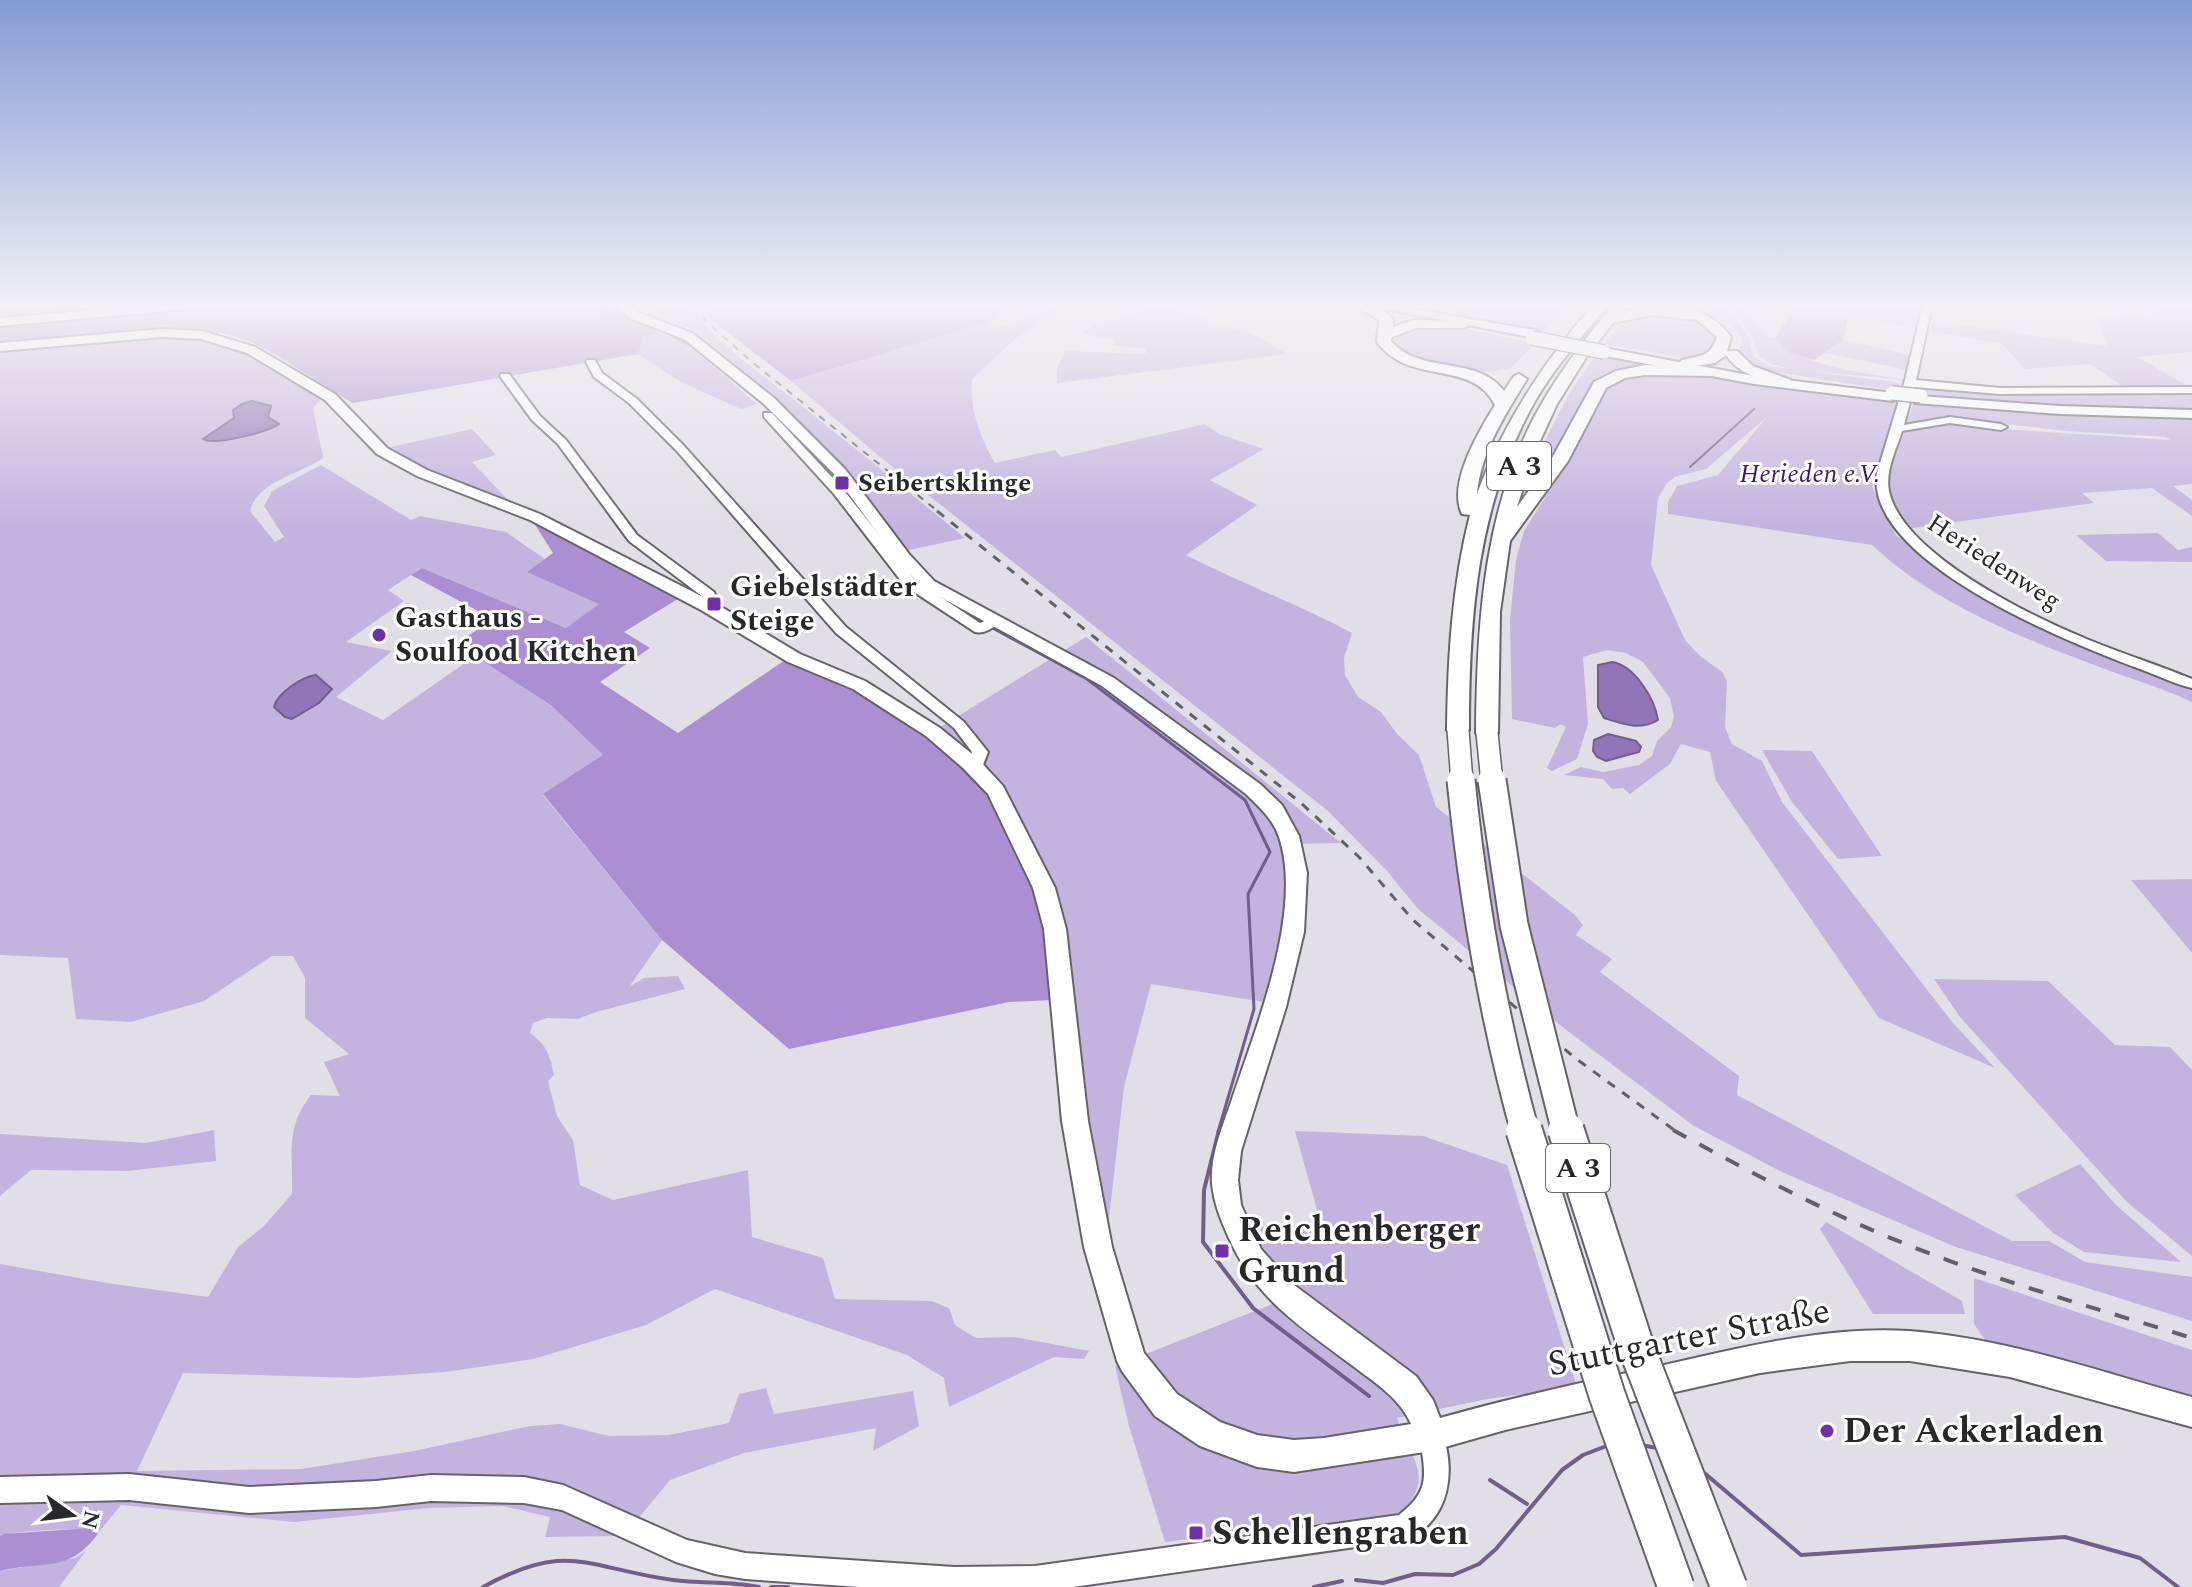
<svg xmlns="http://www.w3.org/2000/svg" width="2192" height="1587" font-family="Spectral,serif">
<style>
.green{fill:#c5b3df}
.forest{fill:#ac8fd2}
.water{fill:#9175b6;stroke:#725e8c;stroke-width:2}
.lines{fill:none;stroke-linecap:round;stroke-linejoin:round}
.stream-far2{stroke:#725e8c;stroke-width:2}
.stream-far1{stroke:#725e8c;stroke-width:3}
.stream{stroke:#725e8c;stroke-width:4}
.minor-casing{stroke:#65626a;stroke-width:4}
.major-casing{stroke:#65626a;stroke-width:4}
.highway-casing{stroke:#65626a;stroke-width:4}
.minor{fill:#fff;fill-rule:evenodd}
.major{fill:#fff;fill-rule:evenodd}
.highway{fill:#fff;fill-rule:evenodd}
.rail-far2{stroke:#626065;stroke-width:2;stroke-dasharray:7 7;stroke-linecap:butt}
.rail-far1{stroke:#626065;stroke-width:3;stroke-dasharray:9 9;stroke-linecap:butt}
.rail{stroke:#626065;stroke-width:4;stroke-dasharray:15 15;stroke-linecap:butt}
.major-bridge-casing{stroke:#65626a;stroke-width:16;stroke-linecap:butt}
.highway-bridge-far2-casing{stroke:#65626a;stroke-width:24;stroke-linecap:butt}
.highway-bridge-far1-casing{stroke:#65626a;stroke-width:31;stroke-linecap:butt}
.highway-bridge-casing{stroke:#65626a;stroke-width:39;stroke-linecap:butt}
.major-bridge{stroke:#fff;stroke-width:13}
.highway-bridge-far2{stroke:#fff;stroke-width:21}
.highway-bridge-far1{stroke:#fff;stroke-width:27}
.highway-bridge{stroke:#fff;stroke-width:35}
.poi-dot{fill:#6e31a7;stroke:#fff;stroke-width:3}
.labels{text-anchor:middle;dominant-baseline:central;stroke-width:6;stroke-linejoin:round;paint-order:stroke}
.far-park-label{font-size:26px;font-style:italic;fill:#411867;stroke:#fff}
.far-poi-label{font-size:26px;font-weight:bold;fill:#28272a;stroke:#fff;text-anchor:start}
.far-street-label{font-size:26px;fill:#28272a;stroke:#fff}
.shield{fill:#fff;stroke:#68686a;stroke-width:2}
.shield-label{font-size:28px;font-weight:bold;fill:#28272a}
.poi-label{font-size:30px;font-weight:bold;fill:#28272a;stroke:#fff;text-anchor:start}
.near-poi-label{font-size:36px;font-weight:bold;fill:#28272a;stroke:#fff;text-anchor:start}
.near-street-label{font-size:36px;fill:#28272a;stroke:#fff}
</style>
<rect width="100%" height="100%" fill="#e2dee7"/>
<path class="green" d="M642,305H690C718,347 760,372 798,403C854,447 910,493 965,538L905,551L771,398L690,329Z
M1055,305H1070L1016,338L972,379C969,408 980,438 995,463L1055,450L1061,457L1205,424L1219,434L1264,449L1210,480L1257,505L1186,555C1240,583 1298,604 1352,633L1344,658L1345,675L1358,697L1381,712L1398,735L1419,755L1436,807L1575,915L1583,925L1576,935L1612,959L1600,972L1739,1076L1737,1095L2012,1241H2049L2085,1262L2192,1277V1321L1953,1246L1784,1173L1694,1126L1565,1029L1418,909L1387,871L1328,811L879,456L791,381L990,322L1007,327Z
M1153,305H1185L1177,310L1259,337L1287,354L1057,383V368L1066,351L1145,354L1147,349L1113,345L1115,341L1082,333L1102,320L1111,322Z
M1443,305H1570L1544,332L1462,316Z
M1693,305H1726L1748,336L1753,356L1768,366L1895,382L1903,386V392L1755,369L1737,356L1742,339L1730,323Z
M1731,305H1741L1770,338H1775C1806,369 1863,372 1906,380L1796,370L1771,364L1759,356L1752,336Z
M1855,305H1921L1918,329L1849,315Z
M2152,305H2192V352L2138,357L2192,389L2125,388L2090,364L2025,369L2002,344L1930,331L1933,321L2107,346L2098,317L2117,320L2119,315L2154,320Z
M1642,312L1697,319L1718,334L1714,353L1693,359L1604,344L1627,318Z
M1442,324L1535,343L1511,368L1481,373L1418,361L1391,344V335L1401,329Z
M660,332L690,346L757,404L741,409L679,381L638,354L644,337Z
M158,335C234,339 260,359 322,398L313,408L323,458C300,475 258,480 250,511L275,542L284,537L264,506L272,491L321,465L411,520L420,516L506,532L545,559L528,572L600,604L566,628L422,568L388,590L404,601L346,642L392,651L336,697L383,720L475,656L552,706L604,756L543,795L662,940L629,987L644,978L678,976L685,989L596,1012L578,1019L547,1018L533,1023L530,1033C546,1044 550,1055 554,1075L548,1081L557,1116L573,1140L580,1185L613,1200L748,1170L752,1237L823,1258L835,1299L931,1301L949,1308L955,1325L976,1338L1014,1337L1089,1351L1084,1359L1054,1357L949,1407L944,1378L907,1355L715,1289L646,1325L534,1359L445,1372L357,1378L183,1373L137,1471L301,1469L414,1451L530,1426L560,1424L609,1436L669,1435L729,1423L739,1394L766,1388L774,1414L913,1391L919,1426L873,1451L876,1428L744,1453L670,1480L624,1536L545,1537L550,1517L503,1506L429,1508L294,1522L121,1505L99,1532C90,1526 13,1531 0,1536V1264L107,1283L208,1297L238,1247L263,1227L292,1194C293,1154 285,1128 311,1095L340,1096L324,1062L349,1054L305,1018V978L293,956H272L204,1001L131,1022L76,1019L68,958L0,955V354L14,348Z
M1843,340L1911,355L1908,370L1825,353Z
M1596,355L1655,366L1608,374L1590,386L1552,459L1524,501C1540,446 1562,399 1596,355Z
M1648,374L1686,375L1900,400L1872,486L1895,534L1918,553L2007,611L2063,639L2192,688V702C2165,689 2134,680 2105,669C2024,639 1936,605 1872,545L1668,514V502L1677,486L1718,475L1768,416L1706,469L1675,477L1667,483L1658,498L1651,565L1685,640L1700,656L1722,672L1727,681L1725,727L1732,744L1762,761L1782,802L1952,1022L1995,1068L1879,1018L1716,781L1710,752L1681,744L1670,764L1630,794L1623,788L1612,789L1603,779L1564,775L1581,767L1603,772L1639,765L1652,756L1657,741L1671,727L1674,716L1670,698L1643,662L1626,653L1607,650L1583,657L1588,724L1577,759L1552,771L1547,768L1566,727L1561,724L1555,728L1512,719L1510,620L1516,560L1524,531L1559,475L1599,395L1619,379Z
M1919,386L1969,391L2192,392V484L2173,486L2192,500V516L2152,488L2082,493L2094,503L1905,529L1886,490L1900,432L1952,422L2003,429L2170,440L2166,437L2066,431L1952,418L1906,426Z
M472,429L496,455L472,462L509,501L427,470L391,447Z
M2158,533L2178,550L2192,547V562L2106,561L2076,535Z
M1086,637L1341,843L1283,844L1285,931L1270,1003L1151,984L1124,1087L1106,1245L1083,1119L999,785L939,728Z
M1762,750L1812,751L1882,856L1838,859L1792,802Z
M2192,879V953L2131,880Z
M1934,979L2048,981L2115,1045L2170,1047L2192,1070V1256L2127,1202L1960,1017Z
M214,1130L216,1161L127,1171L31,1170L0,1196V1134L146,1143Z
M1295,1131L1423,1136L1507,1165L1577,1387L1487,1399L1397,1418C1411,1460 1438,1480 1397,1515L1165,1542L1129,1426L1115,1366L1275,1303L1252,1227L1321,1224Z
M2080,1164L2115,1204L2181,1262L2084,1252L2053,1233L2015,1195Z
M1826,1222L1962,1301L1965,1314H1873L1820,1229Z
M1974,1278L2192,1350V1404L1993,1351L1974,1324Z
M86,1551L59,1587H0V1571L75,1558Z"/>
<path class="forest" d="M0,305H159L0,319Z
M216,305H612L627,317L660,332L644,337L638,354L353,403C320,384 275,350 240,338C182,318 64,340 0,346V326Z
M704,305H1020L1002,311L990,322L791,381L712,320Z
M1797,305H1855L1849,315L1843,340L1814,360L1790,353L1775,338Z
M532,520L681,597L624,632L650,648L600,682L678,733L785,660L887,707L977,778L1004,819L1036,891L1046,931L1053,1000L1009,1002L789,1049L662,940L543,794L603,755L552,706L475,656L462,640L493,619L411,575L422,568L566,628L599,604L527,572L553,553Z
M90,1528L99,1532C70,1574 44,1560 0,1571V1536L4,1534Z"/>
<path class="water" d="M252,401L271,406L268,417L279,424C268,432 214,446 203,439L234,418L233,410L242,404Z
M1612,662C1634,665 1655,699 1658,720C1641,731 1622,724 1604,718L1598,707V665Z
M316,675L332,689L319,703L292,719L285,717L274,707C277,693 302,677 316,675Z
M1608,734L1636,741L1641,747L1639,752L1606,761L1597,757L1593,751L1594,740Z"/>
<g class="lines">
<path class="stream-far2" d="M589,305L608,314L638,321
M660,330L692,346L770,410
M803,443L856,504
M1690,467L1754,409"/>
<path class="stream-far1" d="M944,600L983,622
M989,626L1087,679L1245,800L1270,852L1248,894L1254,1009L1218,1132"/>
<path class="stream" d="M1219,1130L1204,1190L1203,1242L1253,1308L1369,1396
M1641,1445L1657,1448
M1702,1471L1801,1555L2065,1537L2140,1558L2178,1587
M1490,1480L1527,1504
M1356,1580L1383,1583L1415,1574L1453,1575L1479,1564L1496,1549L1562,1470L1583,1455L1609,1445
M483,1587C569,1540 586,1568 673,1580C702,1584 730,1581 759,1587
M771,1587H788
M1314,1587L1342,1581"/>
<defs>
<path id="minor" d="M1923,305H1932L1916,380L2000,388L2192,387V393L2000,394L1914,387L1904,425L1950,417L2001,424L2007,427L2001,430L1950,423L1902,431C1896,450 1885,471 1889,491C1902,554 2032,617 2089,640C2123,654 2158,665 2192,679V688C2174,684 2157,675 2140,669C2073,644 1864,562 1877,473L1904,384Z
M587,360H595L602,373L637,399L684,446L846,627L964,722L988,752L983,765L970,768L964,767L962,763L970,758L972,752L954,728L836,633L676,450L629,403L594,377L586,362Z
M501,374H509L540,416L566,440L637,535L714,592L723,612L721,615H711L703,597L629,541L558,444L532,420L500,376Z
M764,413H772L842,488L915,580L980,623L993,617L1000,621C994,628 984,634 975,632L905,586L834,494L764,417Z
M1431,1424L1440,1427C1457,1469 1451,1521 1405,1540L1073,1587H860L745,1579L715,1574L676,1562L562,1510L524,1503L431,1501L376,1507L249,1513L129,1500L0,1503V1477L129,1474L249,1487L376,1481L431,1475L524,1477L563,1485L687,1540L745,1553L954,1567L1035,1566L1399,1515C1424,1495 1427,1483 1422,1452C1420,1442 1418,1437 1422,1427Z"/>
<path id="major" d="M152,305H194L188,309L0,326V318Z
M615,305H628L638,312L692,333L774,398L845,469L909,554L934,581L1114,678L1260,784L1282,805L1299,836L1307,873L1304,932L1286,1007L1241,1151L1238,1180L1241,1205L1261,1249L1290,1282L1416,1376L1433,1400L1440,1418C1514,1397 1589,1381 1664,1365C1744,1347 1826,1326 1909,1331C2005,1338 2100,1372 2192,1397V1427L2010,1377L1910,1361H1850L1760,1373L1505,1430L1431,1451L1294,1472L1257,1467L1200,1446L1155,1416L1122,1371L1117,1361L1084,1247L1062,1121L1044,929L1033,888L988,794L963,768L926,736L853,689L788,662L701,610L530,520L417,476L377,454L325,400L247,353L201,339L162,337L0,351V343L162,329L202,331L255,347L335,394L387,448L427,470L540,514L713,602L800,654L865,681L940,728L977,758L1003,786L1055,888L1066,929L1088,1121L1112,1247L1144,1353L1177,1394L1220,1422L1257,1435L1294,1440L1324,1438L1411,1424C1400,1399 1378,1385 1357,1369C1302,1327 1256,1301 1228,1236C1220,1218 1214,1203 1212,1184C1210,1156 1222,1128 1231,1102C1255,1029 1304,912 1279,837C1273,819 1259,807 1246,794L1102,686L922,587L897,560L835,475L764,404L684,339L630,318Z
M1365,305H1389L1535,330L1541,334L1535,338Z
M1604,348L1754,376L1893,393L1900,397L1893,401L1754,384L1600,355V349Z
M1920,396L2060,406L2192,410V418L2060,414L1915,403L1913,400Z"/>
<path id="highway" d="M1354,305L1380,307L1393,319V327L1414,320L1469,321L1471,324L1464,328H1416L1392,337L1391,341C1420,375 1478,355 1504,391L1514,376L1519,374L1527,379C1505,415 1481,451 1477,494C1504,422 1543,363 1593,305H1607C1582,338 1554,367 1534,403C1477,505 1469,616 1469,730L1466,735H1450L1447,730C1448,657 1452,586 1470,515L1462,514C1447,484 1479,431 1495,405C1472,358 1410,387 1377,342L1379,320Z
M1613,305H1627L1622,312C1662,303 1706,301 1731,337L1727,351H1737L1753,366L1791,380L1783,385C1761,379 1739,375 1726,355L1715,363L1689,367L1716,370V376L1645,375L1625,378L1606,388L1568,461L1510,541L1500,612L1498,733L1495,738H1479L1476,733C1477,619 1484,503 1542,403C1563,367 1588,335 1613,305ZM1652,315L1697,320L1717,337C1710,358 1701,355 1682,360L1679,363L1686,367L1645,365L1616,371L1594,382L1551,460L1517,507L1534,454L1557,404L1587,356L1613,323Z"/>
</defs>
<use href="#minor" class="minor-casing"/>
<use href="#major" class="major-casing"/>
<use href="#highway" class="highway-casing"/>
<use href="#minor" class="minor"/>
<use href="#major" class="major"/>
<use href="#highway" class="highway"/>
<path class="rail-far2" d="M694,305L707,322L752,362L940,513"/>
<path class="rail-far1" d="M937,511L1301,803L1359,857L1413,920L1575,1058L1677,1132"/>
<path class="rail" d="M1673,1130C1748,1171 1823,1211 1903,1243C1997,1281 2095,1308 2192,1338"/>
<defs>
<path id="major-bridge" d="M1532,338L1604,352
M1892,393L1921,396"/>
<path id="highway-bridge-far2" d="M1458,730L1462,782
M1487,733L1492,782"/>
<path id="highway-bridge-far1" d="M1461,780C1473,899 1493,1016 1525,1132
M1492,780L1514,925L1566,1132"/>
<path id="highway-bridge" d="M1524,1130L1607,1395L1676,1587
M1566,1130L1635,1344L1729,1587"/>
</defs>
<use href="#major-bridge" class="major-bridge-casing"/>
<use href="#highway-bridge-far2" class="highway-bridge-far2-casing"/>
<use href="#highway-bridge-far1" class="highway-bridge-far1-casing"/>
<use href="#highway-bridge" class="highway-bridge-casing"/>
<use href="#major-bridge" class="major-bridge"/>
<use href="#highway-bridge-far2" class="highway-bridge-far2"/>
<use href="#highway-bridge-far1" class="highway-bridge-far1"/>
<use href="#highway-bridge" class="highway-bridge"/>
</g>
<linearGradient id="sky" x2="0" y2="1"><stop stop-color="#859bd4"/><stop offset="0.58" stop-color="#f2f0f4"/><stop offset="1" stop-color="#f2f0f4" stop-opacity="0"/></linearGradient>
<rect width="2192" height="527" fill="url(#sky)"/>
<g class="poi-dot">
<rect x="834" y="475" width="16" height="16" rx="4"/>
<rect x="706" y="596" width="16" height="16" rx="4"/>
<circle cx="379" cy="635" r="8"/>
<rect x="1214" y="1243" width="16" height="16" rx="4"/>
<circle cx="1827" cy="1431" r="8"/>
<rect x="1188" y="1525" width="16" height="16" rx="4"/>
</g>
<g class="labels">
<g class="far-park-label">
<text x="1810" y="474">Herieden e.V.</text>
</g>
<g class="far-poi-label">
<text x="858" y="483">Seibertsklinge</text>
</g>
<g class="far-street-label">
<text transform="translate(1994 562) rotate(33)">Heriedenweg</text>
</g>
<g class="shield">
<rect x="1487" y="442" width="64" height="48" rx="6"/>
<rect x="1546" y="1144" width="64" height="48" rx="6"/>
</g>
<g class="shield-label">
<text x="1519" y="466">A 3</text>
<text x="1578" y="1168">A 3</text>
</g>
<g class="poi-label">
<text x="730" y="587">Giebelstädter<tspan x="730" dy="34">Steige</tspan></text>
<text x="395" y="618">Gasthaus -<tspan x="395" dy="34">Soulfood Kitchen</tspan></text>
</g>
<g class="near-poi-label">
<text x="1238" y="1230">Reichenberger<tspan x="1238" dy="41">Grund</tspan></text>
<text x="1843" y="1431">Der Ackerladen</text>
<text x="1212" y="1533">Schellengraben</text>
</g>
<g class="near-street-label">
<text transform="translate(1689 1338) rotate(-11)">Stuttgarter Straße</text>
</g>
</g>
<g transform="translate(72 1515) rotate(104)" stroke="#ffffff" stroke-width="6" paint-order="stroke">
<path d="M0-6L14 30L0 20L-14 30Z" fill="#28272a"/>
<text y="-12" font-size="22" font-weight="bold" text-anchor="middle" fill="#28272a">N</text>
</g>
</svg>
